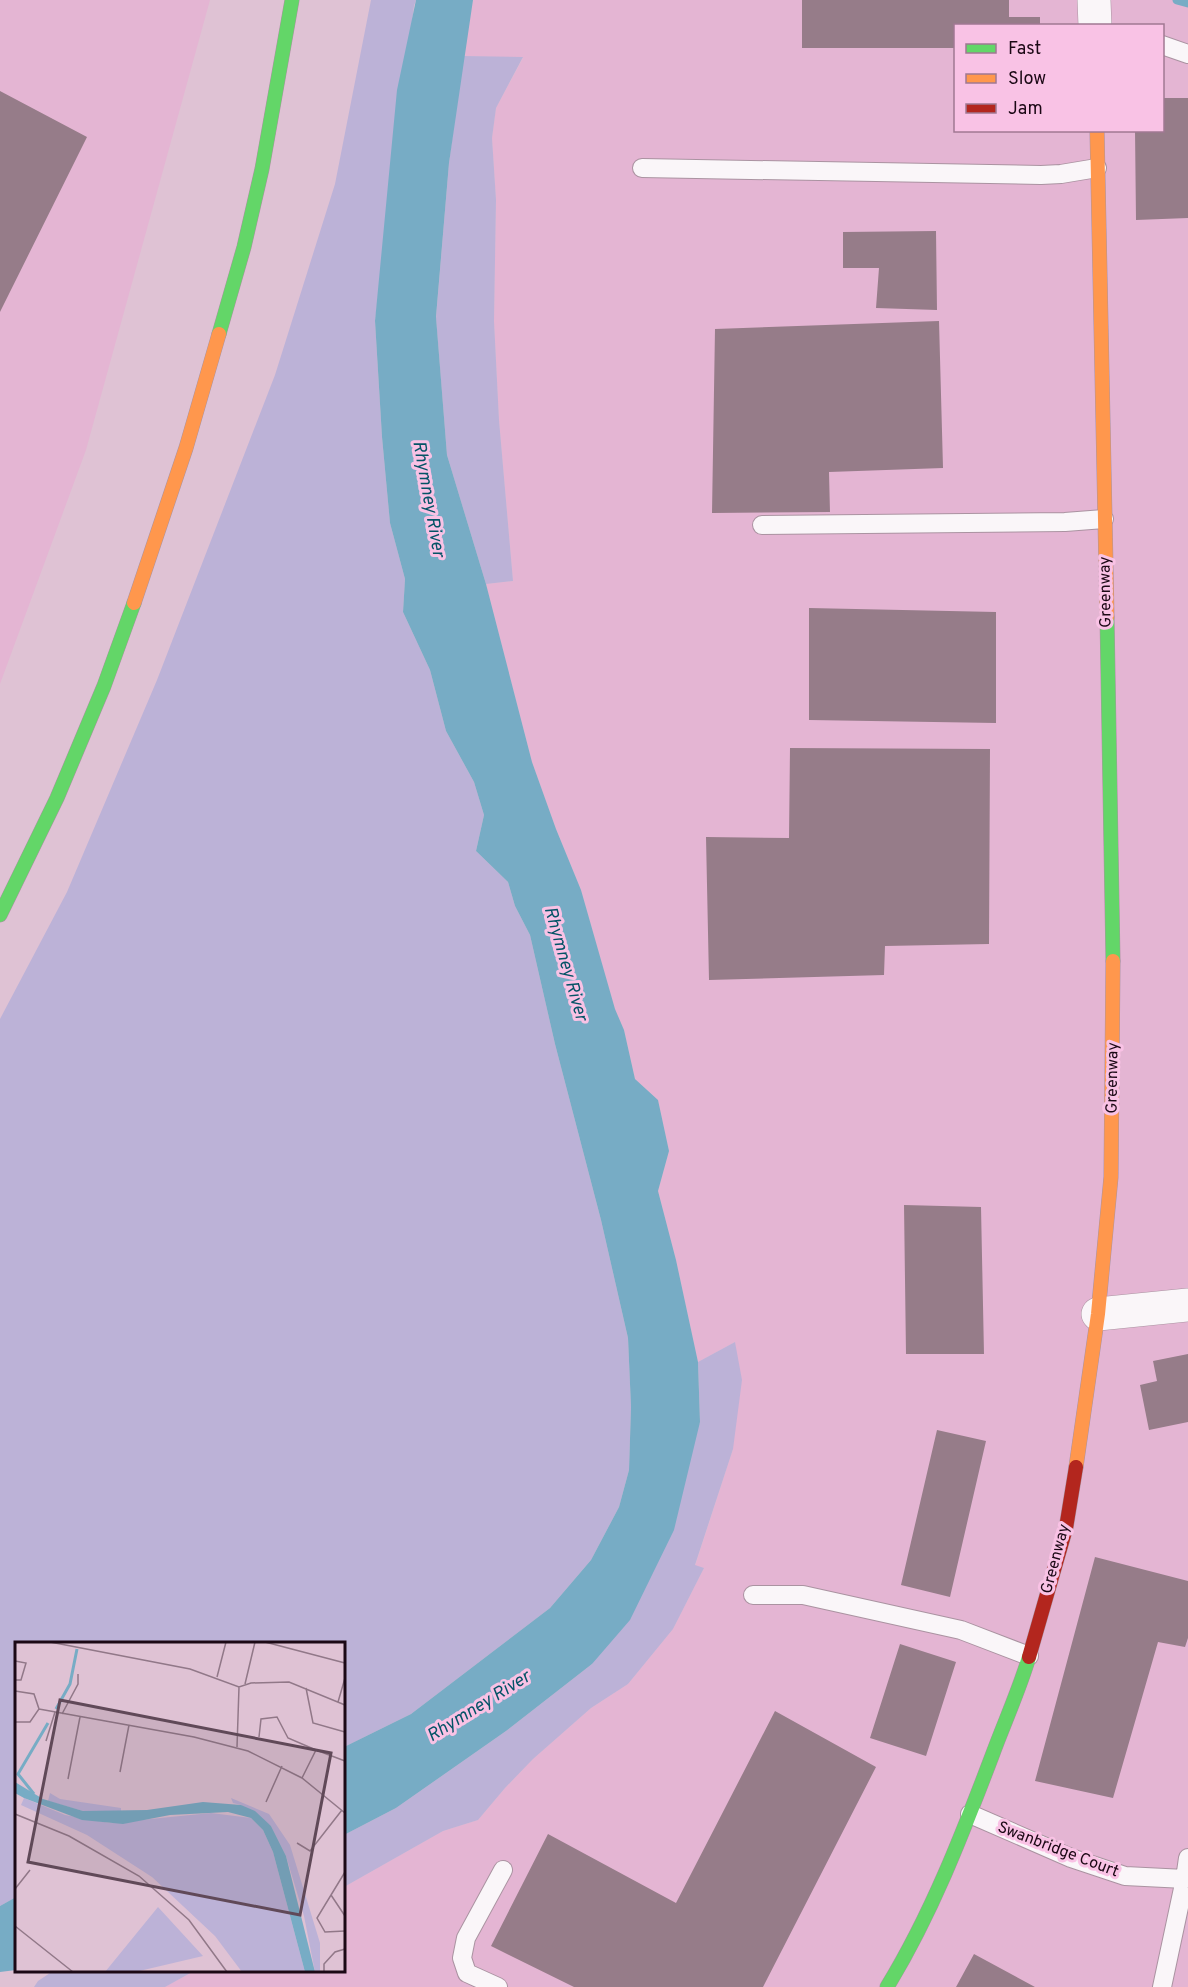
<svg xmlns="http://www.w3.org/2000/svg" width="1188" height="1987" font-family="Overpass,sans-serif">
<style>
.built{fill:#e4b5d3;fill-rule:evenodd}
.green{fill:#bcb2d7}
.water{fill:#77acc5}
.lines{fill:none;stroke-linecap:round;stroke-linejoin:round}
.stream{stroke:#77acc5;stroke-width:9}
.building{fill:#967c89}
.lane-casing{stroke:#aa93a1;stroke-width:20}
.street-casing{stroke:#aa93a1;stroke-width:34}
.fast-casing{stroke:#aa93a1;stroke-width:15}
.slow-casing{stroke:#aa93a1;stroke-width:15}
.jam-casing{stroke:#aa93a1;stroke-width:15}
.lane{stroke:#faf6f9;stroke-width:18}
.street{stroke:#faf6f9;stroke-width:33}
.fast{stroke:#63d668;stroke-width:14}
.slow{stroke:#ff974d;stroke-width:14}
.jam{stroke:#b3261e;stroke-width:14}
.labels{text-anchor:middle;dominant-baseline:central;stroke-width:6;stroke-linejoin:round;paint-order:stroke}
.street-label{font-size:16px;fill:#1b0815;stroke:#f9c2e5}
.water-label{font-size:18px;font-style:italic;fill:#045366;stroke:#f9c2e5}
.inset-river{fill:none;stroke:#77acc5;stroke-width:3}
.inset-road{fill:none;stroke:#917888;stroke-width:1.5}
.view{fill:#604958;fill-opacity:0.15;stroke:#604958;stroke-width:3}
.inset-edge{fill:none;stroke:#1b0815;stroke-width:3}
</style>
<rect width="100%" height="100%" fill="#dfc2d4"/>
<path class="built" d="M0,0H210L86,450L0,684Z
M473,0H1188V1987H165L194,1971L344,1970V1887L443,1831L478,1820L505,1788L533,1759L591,1708L628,1684L673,1629L704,1568L695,1566L733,1449L735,1342L698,1362L676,1260L658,1191L669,1151L658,1100L635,1079L624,1030L615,1010L581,890L556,829L532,762L486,584L513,581L499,420L494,321L496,200L492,138L496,108L523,58L463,56ZM956,26H1162V130H956Z"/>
<path class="green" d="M371,0H416L414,6L375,321L382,437L390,523L405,579L403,612L430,670L446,731L474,782L484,815L476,851L508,882L515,906L530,935L555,1044L601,1220L628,1338L631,1407L629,1470L619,1507L591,1560L550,1608L411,1714L344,1747V1644H16V1897L0,1906V1019L67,892L157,680L275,375L335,184Z
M463,56L523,57L496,108L492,138L496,200L494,321L499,420L513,581L486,584L447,455L436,318L449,163Z
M735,1342L742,1380L733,1449L695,1565L704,1568L673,1629L628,1684L591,1708L533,1759L505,1788L478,1820L443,1831L344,1887V1835L396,1808L506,1731L592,1664L700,1422L698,1362Z
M53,1971H194L165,1987H34L38,1981Z"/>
<path class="water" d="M416,0H473L449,163L436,317L447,455L486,584L532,762L556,829L581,890L615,1009L624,1030L635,1079L658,1100L669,1151L658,1191L676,1260L698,1362L700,1422L674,1530L630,1620L592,1664L506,1731L396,1808L344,1835V1747L411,1714L550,1608L591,1560L619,1507L629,1470L631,1407L628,1338L601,1220L555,1044L530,935L515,906L508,882L476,851L484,815L474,782L446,731L430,670L403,612L405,579L390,523L382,437L375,321L397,90Z
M16,1897V1970L0,1972V1906Z"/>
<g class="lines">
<path class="stream" d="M1177,0L1188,3"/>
</g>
<path class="building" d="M802,0H1009V17H1040V26H956V48H802Z
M0,91L87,137L0,312Z
M1162,98H1188V218L1136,220L1135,130H1162Z
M936,231L937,310L876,308L879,268H843V232Z
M939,321L943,468L829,472L830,512L712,513L715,329Z
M809,608L996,612V723L809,720Z
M790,748L990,749L989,944L885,946L884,975L709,980L706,837L789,838Z
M904,1205L981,1207L984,1354H906Z
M1188,1354V1422L1149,1430L1140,1385L1157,1381L1153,1361Z
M937,1430L986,1441L950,1597L901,1585Z
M1095,1557L1188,1581V1638L1185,1647L1158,1642L1113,1798L1035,1781Z
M900,1644L956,1662L926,1756L870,1738Z
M775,1711L876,1767L763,1987H574L491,1946L548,1834L676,1903Z
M974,1954L1035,1987H956Z"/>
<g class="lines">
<defs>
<path id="lane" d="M1162,45L1188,54
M642,168L1041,175L1061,174L1097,168
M762,525L1065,522L1104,519
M753,1595H803L961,1630L1029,1656
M970,1814L1071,1858L1125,1876L1185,1879L1162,1987
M1185,1879L1188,1858
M498,1987L467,1973L462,1958L466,1938L503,1870"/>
<path id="street" d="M1094,0L1095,26
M1098,1314L1188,1305"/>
<path id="fast" d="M219,334L244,247L262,169L292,0
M1107,617L1113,961
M0,915L57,798L104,686L134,603
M887,1987C931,1915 962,1835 992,1756C1004,1723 1019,1691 1029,1657"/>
<path id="slow" d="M1097,130L1107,617
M134,603L186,448L219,334
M1076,1467L1098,1314L1111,1177L1113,961"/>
<path id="jam" d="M1029,1657L1066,1528L1076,1467"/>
</defs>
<use href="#lane" class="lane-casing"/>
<use href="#street" class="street-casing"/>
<use href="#fast" class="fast-casing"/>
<use href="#slow" class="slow-casing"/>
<use href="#jam" class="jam-casing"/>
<use href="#lane" class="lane"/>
<use href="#street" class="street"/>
<use href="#fast" class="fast"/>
<use href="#slow" class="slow"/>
<use href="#jam" class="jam"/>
</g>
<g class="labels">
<g class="street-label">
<text transform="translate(1106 592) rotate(-91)">Greenway</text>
<text transform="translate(1113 1078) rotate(-89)">Greenway</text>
<text transform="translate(1056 1559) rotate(-75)">Greenway</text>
<text transform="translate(1058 1850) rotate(21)">Swanbridge Court</text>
</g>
<g class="water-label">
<text transform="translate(428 499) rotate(80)">Rhymney River</text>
<text transform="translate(565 964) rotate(74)">Rhymney River</text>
<text transform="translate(479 1707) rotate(-32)">Rhymney River</text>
</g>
</g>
<g transform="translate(15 1642)">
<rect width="330" height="330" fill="#dfc2d4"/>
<path d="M35,151L45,157L106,166V170L68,169L33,159ZM9,156L50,173L95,181L196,171L236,176L248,188L258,210L290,330H227L200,294L137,235L72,193L6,163ZM216,156L254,172L275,203L305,301V330H300L289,274L271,214L256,184L226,163L218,161ZM143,265L188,314L120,330H90Z" fill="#bcb2d7"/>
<path d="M0,140L28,157L68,169L132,168L188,160L226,163L240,169L256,184L271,214L300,330H290L258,210L248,188L236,176L213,170L155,173L108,182L67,178L9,156L0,151Z" fill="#77acc5"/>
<path class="inset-river" d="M41,67L55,42L62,7M19,152L3,132L33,81"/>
<path class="inset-road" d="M35,0L175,27L224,45L236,41L274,40L330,63M250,0L330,21M0,19L11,21L6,38H0M202,35L211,0M230,42L240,0M291,46L298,81L330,90M0,49L19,52L24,67L15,80H0M323,60L330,36M24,67L179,95L233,109L287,136L330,171M47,72L63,42V32M244,95L246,77L262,75L273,96L301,108M31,99L40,70M222,105L224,45M105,130L114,83M287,136L301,108L330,119M53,137L65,75M251,160L267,124M0,172L54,194L124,234L174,278L212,330M282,201L295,209L327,168M330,230L302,276L310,290L330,289M0,247L15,228M316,253L330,274M0,284L58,330M309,330V322L320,310L330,307"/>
<path class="view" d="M45,58L316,111L285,273L13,220Z"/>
<rect width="330" height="330" class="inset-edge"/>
</g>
<rect x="954" y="24" width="210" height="108" fill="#f9c2e5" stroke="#a07892" stroke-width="1.5"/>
<rect x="966" y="44" width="30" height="9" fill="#63d668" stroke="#a07892" stroke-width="1.5"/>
<text x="1008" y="54" font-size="18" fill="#1b0815">Fast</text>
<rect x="966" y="74" width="30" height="9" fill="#ff974d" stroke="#a07892" stroke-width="1.5"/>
<text x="1008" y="84" font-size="18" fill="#1b0815">Slow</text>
<rect x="966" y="104" width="30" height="9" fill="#b3261e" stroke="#a07892" stroke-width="1.5"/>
<text x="1008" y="114" font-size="18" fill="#1b0815">Jam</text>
</svg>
